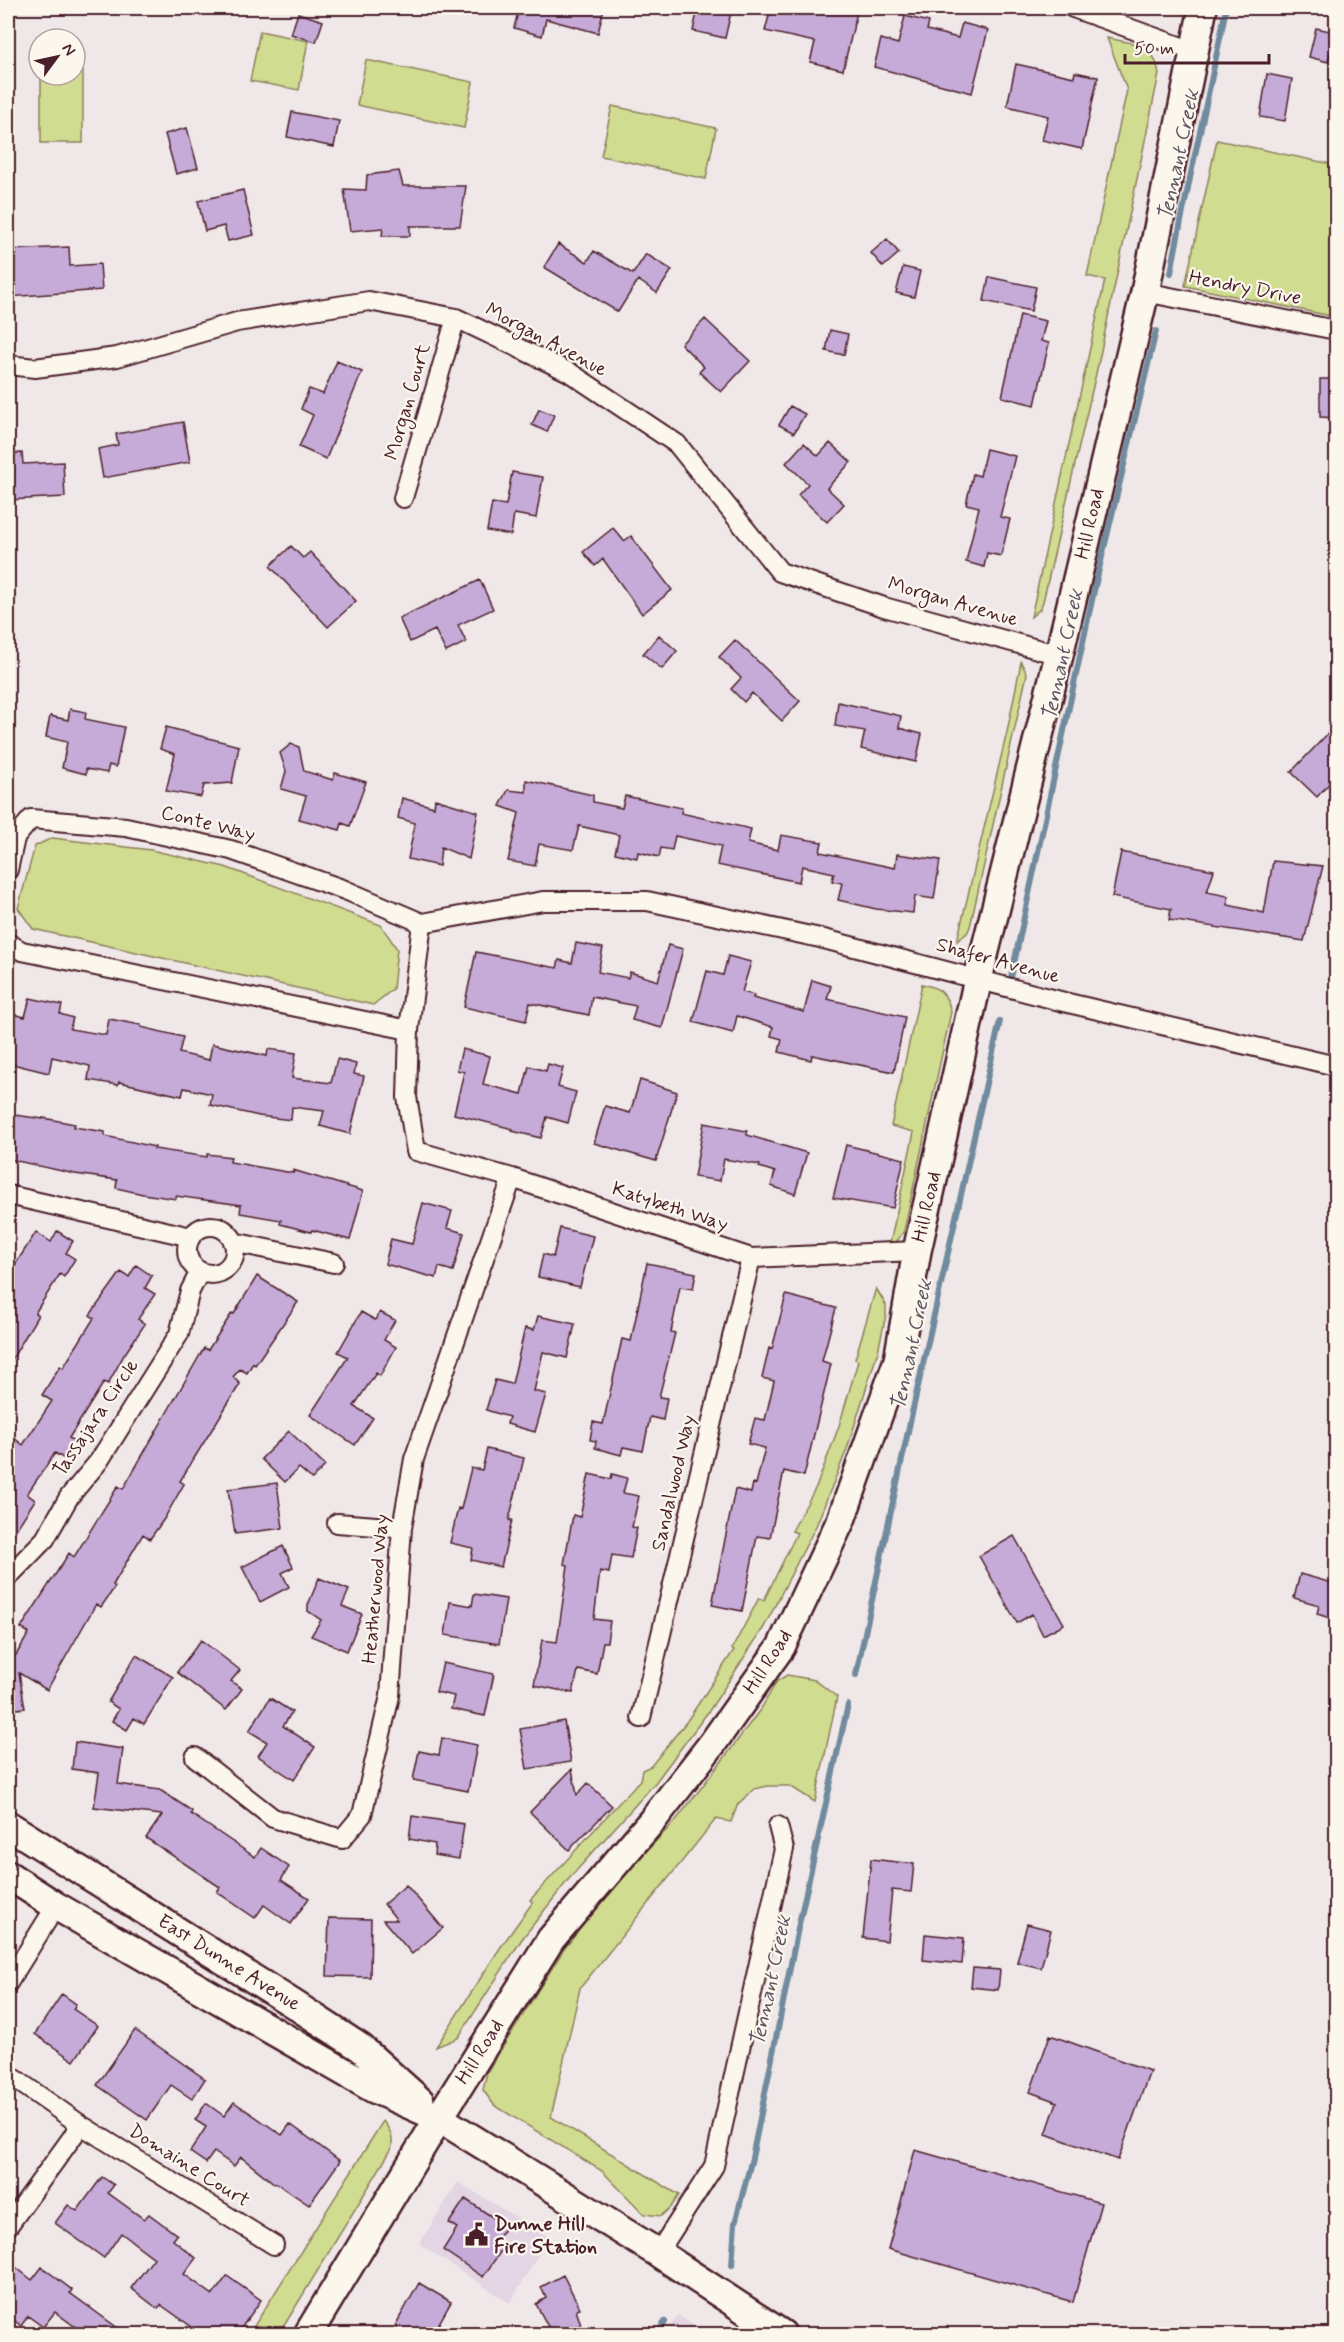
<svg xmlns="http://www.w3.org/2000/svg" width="1344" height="2342" font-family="Mynerve,sans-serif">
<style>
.built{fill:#e3d5e3}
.green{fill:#d0dc8f;stroke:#8d7e5d;stroke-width:1.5}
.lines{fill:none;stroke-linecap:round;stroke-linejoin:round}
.stream{stroke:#708a9e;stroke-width:6}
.building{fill:#c6aad8;stroke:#4a1f2b;stroke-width:1.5}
.street-casing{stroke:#4a1f2b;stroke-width:22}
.secondary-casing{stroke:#4a1f2b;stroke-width:32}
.street{stroke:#fbf7ec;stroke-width:18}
.secondary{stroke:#fbf7ec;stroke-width:27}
.labels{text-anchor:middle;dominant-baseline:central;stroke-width:4.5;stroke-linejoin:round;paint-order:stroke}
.street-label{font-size:20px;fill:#4a1f2b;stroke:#fbf7ec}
.poi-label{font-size:20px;font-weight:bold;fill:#4a1f2b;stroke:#fbf7ec;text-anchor:start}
.water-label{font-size:21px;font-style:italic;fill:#5d5465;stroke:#fbf7ec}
</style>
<rect width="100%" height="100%" fill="#f0e8e8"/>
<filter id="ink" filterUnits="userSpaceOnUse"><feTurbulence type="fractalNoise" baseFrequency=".0167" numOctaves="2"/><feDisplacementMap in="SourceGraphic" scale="12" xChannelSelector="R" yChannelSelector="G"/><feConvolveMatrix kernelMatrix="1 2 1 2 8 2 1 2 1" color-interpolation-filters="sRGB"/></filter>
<g filter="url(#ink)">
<path class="built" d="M458,2182L549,2237L510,2303L419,2244Z
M678,2315L708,2334H665Z"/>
<path class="green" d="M260,31L308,41L299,90L250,81Z
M1107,38C1134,44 1155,42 1159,74L1098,365L1043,602L1040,609L1031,617L1105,280L1087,276L1127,90Z
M366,60L473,82L464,128L357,105Z
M75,70H83V143H41V75H75Z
M612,106L716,128L706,179L601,156Z
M1217,140L1336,165V317L1185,286Z
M1021,662L1027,674L970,927L967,933L957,941L1007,732Z
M52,838L151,850L225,867L381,925L397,949L393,989L373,1005L33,929L18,908L35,846Z
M922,984C940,988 947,993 951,1012L904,1231L895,1244L889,1248L914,1132L891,1126Z
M876,1288L886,1305V1315L878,1351L847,1449L816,1526L764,1627L711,1708L655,1783L568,1880L522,1939L458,2038L436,2047L500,1948L533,1902L530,1900L640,1780L642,1770L651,1766L687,1721L734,1650L732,1649L759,1598L764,1600L797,1533L792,1531L817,1485L839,1426L858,1361L855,1359Z
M787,1675L815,1680L837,1697L815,1802L790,1786H768L754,1789L738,1804L731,1822L716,1819L580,1988L551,2117L679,2195L671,2207L661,2216L644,2214L602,2171L494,2105L483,2090L487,2072L564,1949L617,1882L677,1819L725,1757L762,1707L777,1681Z
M383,2121C391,2131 394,2138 391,2150L279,2334H249Z"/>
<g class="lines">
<path class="stream" d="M1171,273C1187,184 1209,96 1226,8
M1009,987L1095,586L1156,331
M856,1675L910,1422L1000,1021
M732,2265L735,2223L752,2158L798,1928L848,1705
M657,2334L665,2322"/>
</g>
<path class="building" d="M519,8H604L598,33L546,19L542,36L514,28Z
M698,8H732L725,38L693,31Z
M771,8H858L843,70L810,62L815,42L765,31Z
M298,13L323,21L316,42L291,34Z
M905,16L929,22L927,30L958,38L962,23L988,30L972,93L874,67L881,39L898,44Z
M1316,28L1335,32L1328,62L1309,57Z
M1016,64L1074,77L1075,72L1098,77L1082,149L1042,140L1048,116L1007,106Z
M1267,74L1292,79L1285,121L1260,117Z
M292,112L339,121L334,147L287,137Z
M187,128L198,168L176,174L165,134Z
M399,171L403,186H466L460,226H410V236H382L383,228L350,231L344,189L366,190L367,175Z
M243,190L254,235L228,241L224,226L205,231L198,201Z
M887,239L899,253L883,267L871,253Z
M558,244L587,262L594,251L633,274L646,254L672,270L657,293L638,280L618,312L544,267Z
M69,247L70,266L100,264L102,290L8,297V250Z
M903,267L920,271L914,297L896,293Z
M989,277L1036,287L1031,311L984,301Z
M1020,315L1046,321L1041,341L1049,343L1035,405L1002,397Z
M705,319L750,361L721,392L699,372L704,367L681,344Z
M830,330L848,334L844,355L826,351Z
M337,361L362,372L326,459L299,447L313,415L301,409L309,389L323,394Z
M1320,379H1336V418L1320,417Z
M790,406L805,414L794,433L779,425Z
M539,409L554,415L547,432L532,425Z
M183,422L190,462L103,478L98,449L118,445L116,434Z
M804,443L818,456L830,443L851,462L827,488L844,504L827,522L798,495L808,484L786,463Z
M986,449L1015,456L1000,517L1010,519L1001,556L987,553L984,567L966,562L979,507L966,504L973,474L980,476Z
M22,453L23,464L63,462L65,497L8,500V454Z
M512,472L543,477L536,518L514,514L511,535L487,531L492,503L506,505Z
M613,528L624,541L631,536L672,590L642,614L603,559L595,566L583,552Z
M291,546L303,558L310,552L356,601L328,627L270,566Z
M480,580L493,609L458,625L466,642L446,652L435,630L410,642L399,618Z
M659,635L677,651L662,669L643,654Z
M735,640L800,701L782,721L752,693L744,702L731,689L741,678L719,657Z
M838,702L901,716L899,728L922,734L916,762L861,749L865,731L835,726Z
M70,709L86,712L85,719L124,727L116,767L109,765L107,773L86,769V774L62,768L67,742L46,737L50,716L68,720Z
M1336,725V776L1317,797L1291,772Z
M166,727L239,746L232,783L204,785L201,797L166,791L175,754L160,749Z
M291,744L299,747L304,771L333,780L335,773L366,782L350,826L342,823L340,830L299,819L306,796L281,789L286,771L280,753Z
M526,780L593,795V802L622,808L625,796L682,808L681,813L751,829L748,843L778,850L781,835L822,842L820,852L895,868L897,854L940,860L934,899L915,896L913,913L876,909L838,900L842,883L832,881L834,873L802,866L799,882L717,865L721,846L675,836L672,850L661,848L659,857L638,852L637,858L615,853L619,835L579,826L573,850L539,844L535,866L508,861L519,813L500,806L508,790L526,792Z
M402,798L434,807L435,799L478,812L469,859L441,847L439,866L408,859L415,823L398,818Z
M1121,852L1214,870L1207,892L1228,896V905L1264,913L1273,861L1323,866L1304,941L1169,920L1171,909L1112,897Z
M576,943L603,948L598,972L628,978L630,972L658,981L668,945L683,949L662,1028L632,1020L636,1006L592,997L589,1015L530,1003L526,1021L464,1007L476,952L557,968L559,960L572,963Z
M728,956L751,962L742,992L754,995L753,998L804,1012L812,980L831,986L827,999L905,1017L894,1072L812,1055L811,1060L779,1052L782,1039L771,1036L773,1027L737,1016L733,1033L693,1022L707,971L723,975Z
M30,998L62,1005L60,1014L73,1018L70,1029L106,1035L109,1019L141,1025V1027L183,1037L179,1053L209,1060L212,1044L267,1056L268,1049L296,1053L292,1078L331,1083L337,1059L356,1064L354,1074L364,1076L350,1134L320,1126L324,1111L292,1107L291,1120L259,1116L210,1105L212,1094L184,1088L182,1096L119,1082L118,1085L88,1080L90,1066L52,1057L49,1073L8,1063V1013L25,1017Z
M462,1049L490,1056L483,1084L522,1094L529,1066L546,1071L548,1064L563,1068L558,1087L576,1092L568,1123L547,1117L541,1138L512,1131L513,1129L454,1114L464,1072L457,1070Z
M640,1080L677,1092L656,1161L594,1143L605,1106L630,1113Z
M8,1114L43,1119V1118L75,1124L74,1127L105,1132V1136L155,1147L154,1149L207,1157V1154L231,1157L230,1162L293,1173V1170L363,1191L350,1240L312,1230L311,1232L280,1224L281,1220L240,1213L241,1205L176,1196V1199L143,1194L116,1188L117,1180L75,1174L8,1159Z
M704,1123L747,1131V1135L807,1153L795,1194L771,1186L775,1172L759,1167L760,1165L724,1159L720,1181L694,1177Z
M846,1145L904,1159L893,1208L833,1198Z
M423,1203L452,1211L447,1228L464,1233L453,1271L439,1267L436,1278L385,1264L391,1239L412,1244Z
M560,1228L593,1236L580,1287L538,1277L543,1254L553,1257Z
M57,1231L73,1241L66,1253L75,1259L64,1277L60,1274L35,1313L38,1315L8,1366V1260L15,1265L36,1232L51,1242Z
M647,1263L696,1273L693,1289L680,1287L671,1332L675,1333L659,1397L667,1398L663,1420L650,1417L643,1451L623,1447L621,1455L595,1448L596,1441L590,1440L593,1422L603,1424L622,1339L631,1341Z
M136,1265L152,1276L145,1288L155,1294L138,1319L145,1324L124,1355L108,1384L104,1382L69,1438L74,1441L63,1458L55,1453L27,1494L35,1500L8,1542V1433L23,1445L52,1401L42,1395L60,1366L63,1368L94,1318L90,1315L121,1272L129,1277Z
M257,1276L298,1302L255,1365L253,1363L247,1373L240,1369L233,1377L240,1384L180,1481L184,1484L164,1519L150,1539L143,1534L113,1585L115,1587L101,1607L96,1604L47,1690L19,1673L25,1708L8,1710V1656L16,1655L29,1633L21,1628L69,1553L74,1557L118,1486L123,1489L204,1348L208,1350L232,1313L234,1314Z
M786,1295L836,1308L822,1361L831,1364L804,1476L784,1471L770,1538L757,1536L742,1611L712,1605L735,1489L751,1493L753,1483L756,1484L765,1448L748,1444L755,1418L765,1420L774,1381L762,1378L769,1348L772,1349Z
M361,1312L375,1320L380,1312L395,1320L384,1340L396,1347L380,1376L376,1373L354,1406L373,1418L355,1445L310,1415L348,1357L338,1352Z
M538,1316L575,1324L567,1358L543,1352L534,1391L546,1394L535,1432L507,1424L509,1417L486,1410L495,1380L512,1384L525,1328L534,1330Z
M289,1431L325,1466L312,1479L299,1468L285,1482L261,1459Z
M487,1449L524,1458L509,1520H512L501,1567L471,1560L473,1548L450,1543L458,1508L461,1509L471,1468L482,1470Z
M589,1474L611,1479L612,1474L627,1478L623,1493L639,1496L632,1527L637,1528L631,1558L612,1555L609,1573L600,1571L594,1619L610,1621L607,1642H603L597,1674L578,1670L573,1693L534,1685L542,1640L557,1642L568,1565L564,1564L573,1515L580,1517Z
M277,1483L283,1528L235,1534L228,1489Z
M1014,1536L1064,1624L1043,1635L1032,1614L1017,1623L979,1556Z
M283,1546L293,1567L282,1573L289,1587L260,1602L242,1567Z
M1300,1574L1336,1584V1603L1333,1619L1317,1614L1319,1605L1294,1598Z
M319,1578L349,1590L342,1606L362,1614L347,1651L311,1636L321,1620L308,1611V1605Z
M474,1594L506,1599L499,1644L445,1635L450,1602L472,1606Z
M201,1640L240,1670L231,1681L242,1689L226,1710L177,1672Z
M136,1655L173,1677L144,1724L134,1718L127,1730L112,1721L119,1709L108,1702Z
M443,1663L494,1674L485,1716L451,1709L454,1696L436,1692Z
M270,1698L292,1712L283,1726L315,1747L294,1780L258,1756L267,1742L249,1731Z
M564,1721L571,1762L527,1769L520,1729Z
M442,1738L477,1745L468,1791L413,1780L419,1751L439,1755Z
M75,1742L123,1749L118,1784L160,1790L192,1811L191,1814L255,1857L261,1848L289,1867L281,1880L309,1898L291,1924L264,1905L255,1918L217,1892L220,1887L146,1838L162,1815L94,1807L99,1773L72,1769Z
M572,1769L577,1795L588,1783L612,1806L569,1850L530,1812Z
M412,1816L464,1824L459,1859L434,1855L435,1844L409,1839Z
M871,1859L914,1864L911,1892L892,1890L887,1941L863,1938Z
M406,1885L443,1928L412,1954L383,1920H397L384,1904Z
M329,1918L371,1919L370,1977L327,1976Z
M1027,1924L1051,1930L1041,1968L1017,1962Z
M925,1934L964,1938L962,1964L923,1960Z
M973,1968L1000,1970L998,1990L971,1987Z
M62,1994L76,2004L73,2009L98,2026L74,2061L35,2034Z
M135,2030L205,2079L192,2099L171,2085L147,2120L97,2085Z
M1050,2035L1150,2071L1118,2160L1046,2134L1057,2102L1030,2092Z
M234,2102L282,2135L290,2124L340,2161L309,2205L276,2183L275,2184L241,2157L234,2166L214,2152L206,2163L190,2152L206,2127L195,2120L206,2103L224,2116Z
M915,2150L1101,2203L1073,2302L888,2249Z
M102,2177L114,2185L108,2193L144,2219L149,2214L177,2235L173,2240L196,2258L184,2274L213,2295L227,2276L261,2300L237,2334H202L161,2305L158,2309L131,2288L154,2258L121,2233L104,2258L55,2223L68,2205L77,2211Z
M465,2199L506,2226L495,2242L503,2248L483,2277L443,2250L457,2228L449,2223Z
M8,2261L32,2280L42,2267L72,2290L70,2293L126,2334H85L55,2312L43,2327L28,2316L21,2326L8,2315Z
M563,2275L580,2308L576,2310L584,2334H552L536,2304L546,2298L541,2287Z
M419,2283L451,2302L433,2334H392L397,2327L395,2326Z"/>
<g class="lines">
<defs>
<path id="street" d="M1073,8L1193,51
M1145,292L1336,330
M8,365L35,368L117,357L237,322L369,301L456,318L569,372L677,444L780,572L884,607L1059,655
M403,498L456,318
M8,870L15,838L31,819L126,827L231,850L345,890L422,923L409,1030
M422,923L543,901H647L820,938L1064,1002L1336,1066
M8,943L22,951L409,1030L407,1097L416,1151L512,1178L751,1258L917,1251
M8,1195L191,1237
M187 1250a24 24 0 1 1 48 0a24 24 0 1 1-48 0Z
M233,1242L334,1263
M337,1523L402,1528
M8,1577L45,1539L69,1497L99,1461L179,1334L190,1291L200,1271
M641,1718L751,1258
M195,1757L273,1818L342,1839L362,1815L390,1696L402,1528L414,1459L512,1178
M8,1983L56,1906
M8,2074L81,2125L274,2245
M8,2226L81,2125
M658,2253L714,2166L784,1849L778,1826"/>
<path id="secondary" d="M8,1825L292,2003L361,2048L420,2101
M8,1875L56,1906L374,2089L439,2118L658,2253L782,2334
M308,2334L439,2118L551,1939L652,1821L712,1744L781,1647L841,1520L898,1360L917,1251L978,979L1059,655L1145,292L1203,8"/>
</defs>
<use href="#street" class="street-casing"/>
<use href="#secondary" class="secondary-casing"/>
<use href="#street" class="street"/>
<use href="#secondary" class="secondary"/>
</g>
</g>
<defs>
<symbol id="civic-bare" viewBox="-9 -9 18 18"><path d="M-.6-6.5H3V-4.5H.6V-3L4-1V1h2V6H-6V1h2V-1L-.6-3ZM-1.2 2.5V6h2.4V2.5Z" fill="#4a1f2b" stroke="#fbf7ec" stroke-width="2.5" paint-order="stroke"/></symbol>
</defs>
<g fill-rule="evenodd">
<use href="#civic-bare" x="460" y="2218" width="33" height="33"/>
</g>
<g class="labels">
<g class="street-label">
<text transform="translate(1245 288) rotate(11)">Hendry Drive</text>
<text transform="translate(546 340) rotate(28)">Morgan Avenue</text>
<text transform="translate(408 402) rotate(-74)">Morgan Court</text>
<text transform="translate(1090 524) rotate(-77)">Hill Road</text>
<text transform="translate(953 602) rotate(16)">Morgan Avenue</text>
<text transform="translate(208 824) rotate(14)">Conte Way</text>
<text transform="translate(998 961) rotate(15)">Shafer Avenue</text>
<text transform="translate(670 1207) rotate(18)">Katybeth Way</text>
<text transform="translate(927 1207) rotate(-77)">Hill Road</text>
<text transform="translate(96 1418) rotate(-56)">Tassajara Circle</text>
<text transform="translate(674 1483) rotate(-77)">Sandalwood Way</text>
<text transform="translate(376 1589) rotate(-85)">Heatherwood Way</text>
<text transform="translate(768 1662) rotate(-57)">Hill Road</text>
<text transform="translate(229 1963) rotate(32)">East Dunne Avenue</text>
<text transform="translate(480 2052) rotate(-58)">Hill Road</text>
<text transform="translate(189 2166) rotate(32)">Domaine Court</text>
</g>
<g class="poi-label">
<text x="494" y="2224">Dunne Hill<tspan x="494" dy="23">Fire Station</tspan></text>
</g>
<g class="water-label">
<text transform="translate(1179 155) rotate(-78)">Tennant Creek</text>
<text transform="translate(1063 655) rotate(-78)">Tennant Creek</text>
<text transform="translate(912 1345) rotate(-78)">Tennant Creek</text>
<text transform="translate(771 1981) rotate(-78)">Tennant Creek</text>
</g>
</g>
<rect width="1344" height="2342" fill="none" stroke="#fbf7ec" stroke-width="30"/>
<rect x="15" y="15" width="1314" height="2312" fill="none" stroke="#4a1f2b" stroke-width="2" filter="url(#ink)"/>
<g transform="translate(57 57) rotate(57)"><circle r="28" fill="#fbf7ec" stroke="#b4a19f" stroke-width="1.5"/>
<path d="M0-4.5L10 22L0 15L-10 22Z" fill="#4a1f2b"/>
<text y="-9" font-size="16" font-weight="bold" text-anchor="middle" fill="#4a1f2b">N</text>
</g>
<path d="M1125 54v9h144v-9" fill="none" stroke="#4a1f2b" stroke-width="3"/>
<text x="1134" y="54" font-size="18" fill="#4a1f2b" stroke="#fbf7ec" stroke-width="4.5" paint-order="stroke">50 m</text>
</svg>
